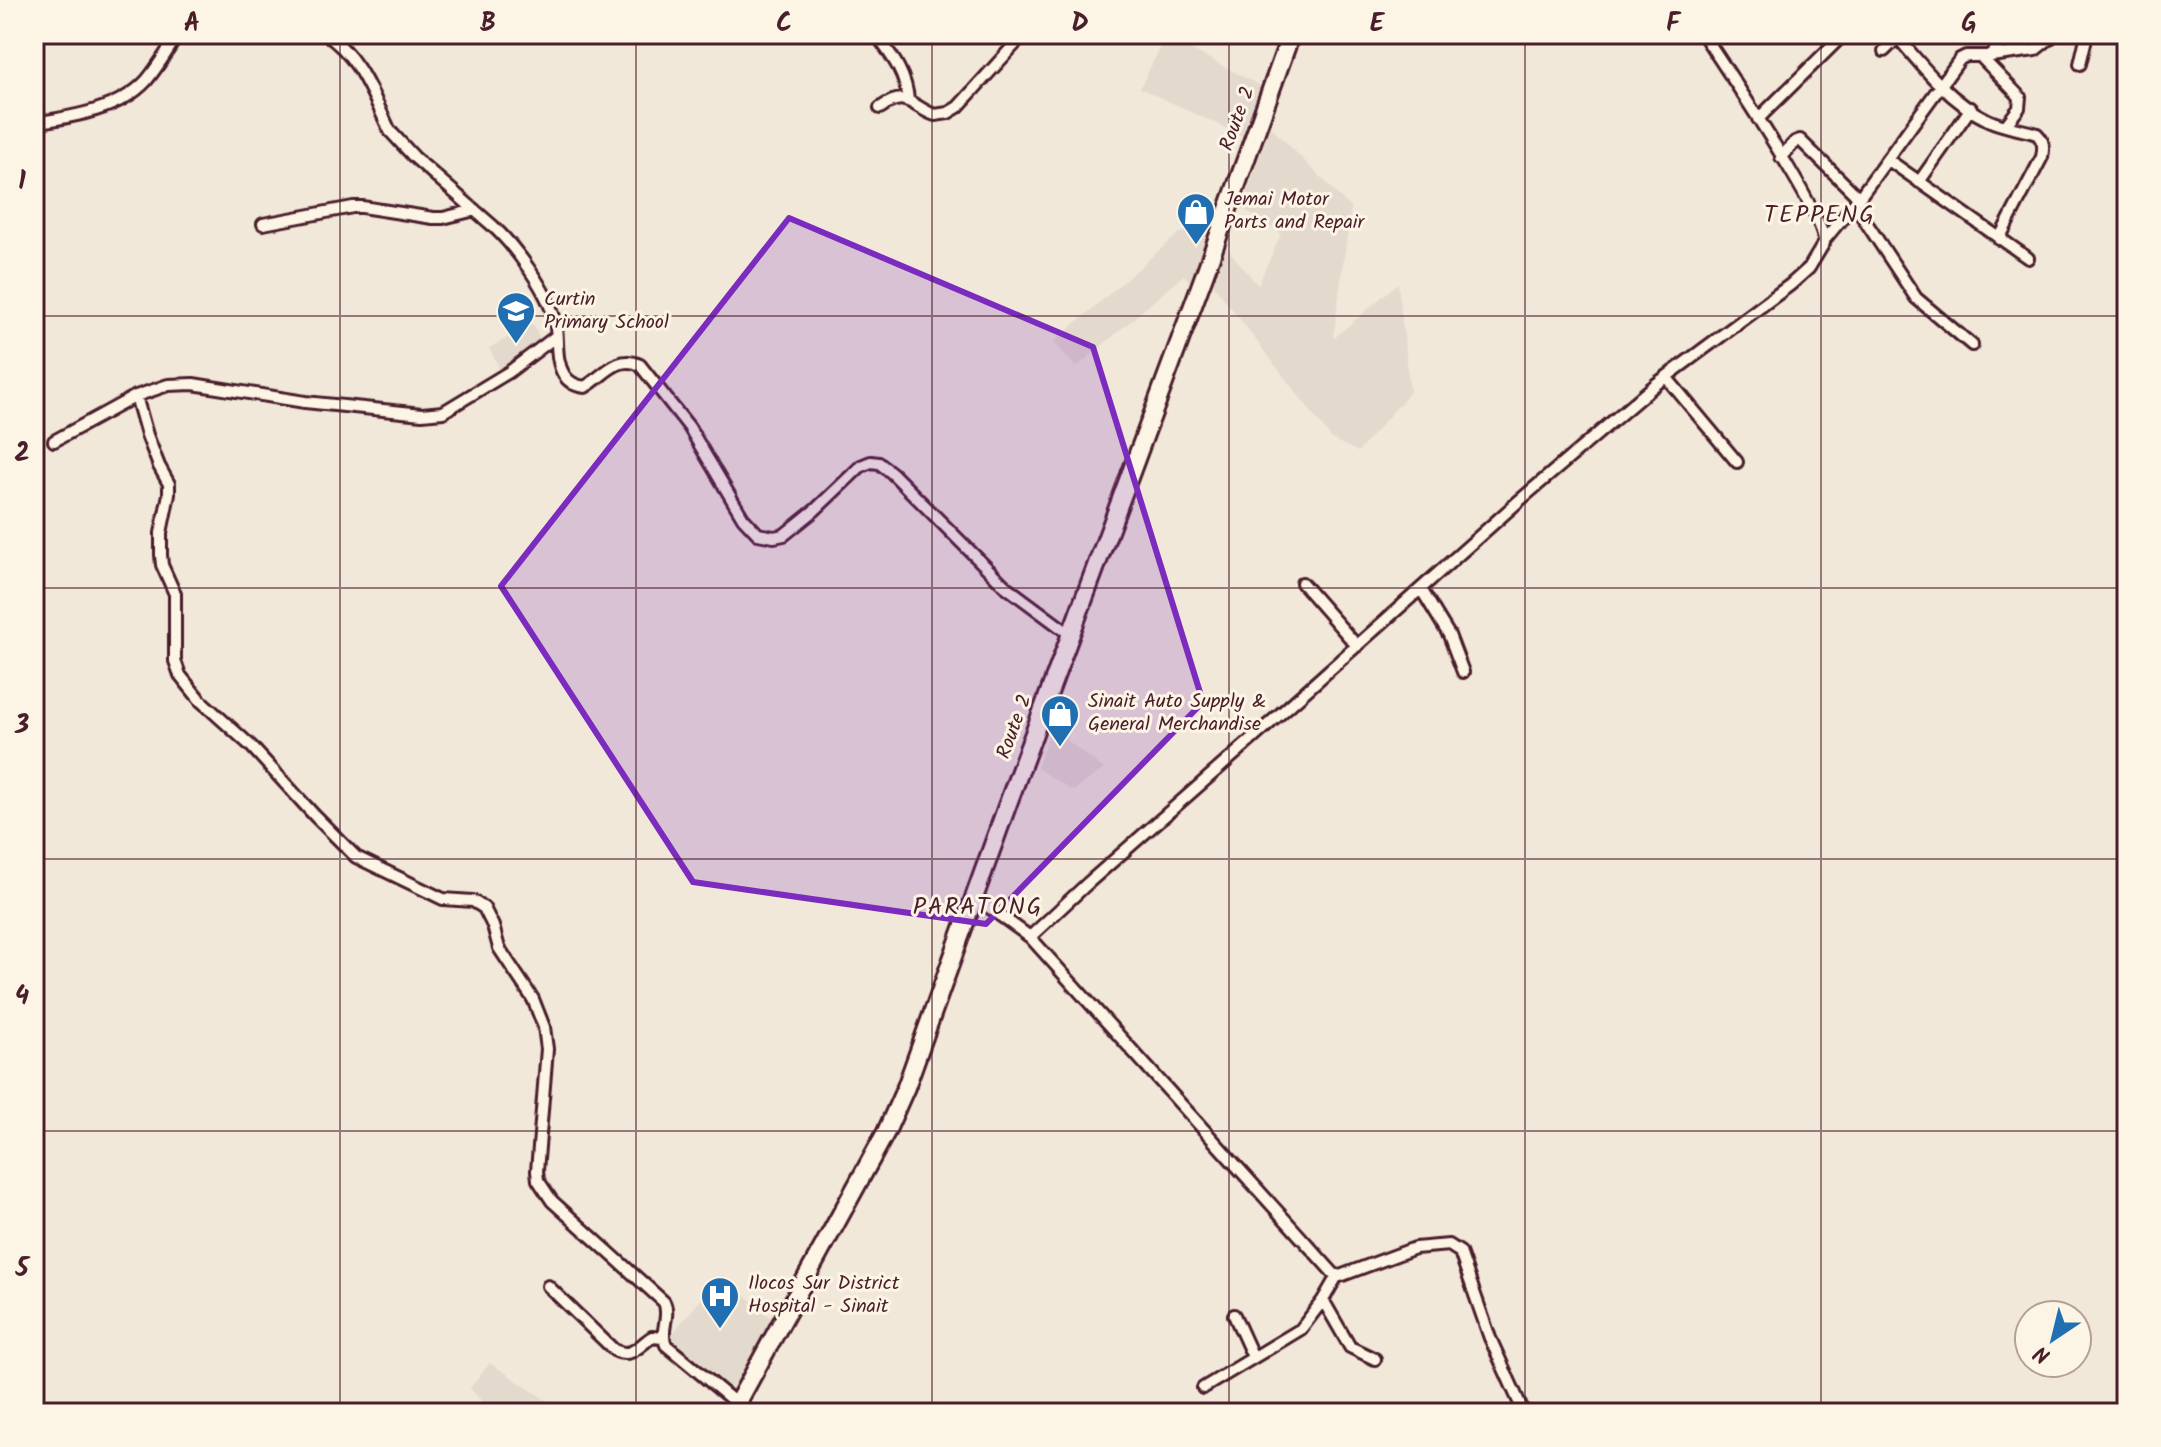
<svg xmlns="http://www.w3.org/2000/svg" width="2161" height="1447" font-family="Kalam,sans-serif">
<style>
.built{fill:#e4d9cd}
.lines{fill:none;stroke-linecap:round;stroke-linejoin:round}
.minor-casing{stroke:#4a1f2b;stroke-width:16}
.highway-casing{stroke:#4a1f2b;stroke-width:22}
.minor{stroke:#fcf5e5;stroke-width:10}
.highway{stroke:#fcf5e5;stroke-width:16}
.marked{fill:#7b2cbf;fill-opacity:0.2;stroke:#7b2cbf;stroke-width:6;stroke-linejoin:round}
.grid{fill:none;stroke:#4a1f2b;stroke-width:2;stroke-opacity:0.55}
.labels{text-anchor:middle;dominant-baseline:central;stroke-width:6;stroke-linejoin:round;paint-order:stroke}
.street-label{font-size:20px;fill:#4a1f2b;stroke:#fcf5e5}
.poi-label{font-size:20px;fill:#4a1f2b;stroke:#fcf5e5;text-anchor:start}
.quarter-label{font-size:24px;letter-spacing:2px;fill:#4a1f2b;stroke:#fcf5e5}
.neatline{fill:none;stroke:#4a1f2b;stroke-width:3}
.grid-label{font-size:26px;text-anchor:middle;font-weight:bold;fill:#4a1f2b}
</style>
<rect width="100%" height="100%" fill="#f1e8da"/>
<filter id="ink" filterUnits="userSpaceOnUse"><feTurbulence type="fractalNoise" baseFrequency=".0125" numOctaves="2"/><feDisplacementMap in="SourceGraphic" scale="16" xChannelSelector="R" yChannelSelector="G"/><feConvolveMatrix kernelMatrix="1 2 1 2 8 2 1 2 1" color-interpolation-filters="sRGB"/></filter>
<g filter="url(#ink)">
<path class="built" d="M1166,36L1261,86L1243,136L1140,88Z
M1270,126L1351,208L1333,339L1398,283L1410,392L1358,452L1332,439L1211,282L1225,246L1258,285L1281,234L1242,208Z
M1213,222L1191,283L1184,275L1076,368L1054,342L1178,234Z
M533,324L542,342L500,370L489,348Z
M1051,728L1104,769L1073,791L1037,768Z
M722,1275L772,1319L732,1397L665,1342Z
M490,1363L566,1413H492L470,1388Z"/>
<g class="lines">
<defs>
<path id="minor" d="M325,34C359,55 373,96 390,131L414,157L494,227C516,248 548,291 555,321C559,339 554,358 564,375C569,383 576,386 585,387C604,376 617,354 640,365L689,427L743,518L758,534L774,537L784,535L815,510L861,466L871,462L879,463L892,473L1005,586L1071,635
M876,34C891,55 906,73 908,100
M1895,34C1921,65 1950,102 1988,120C2003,127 2021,129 2037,134C2044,141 2044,147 2042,157L1999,239
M1884,51L1898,37
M1980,56L2020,97L2019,108L2006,125
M1991,56L2007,34
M2080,64L2087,34
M880,108C908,89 910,106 935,115L948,113L958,107L1024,34
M1758,119L1844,34
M34,123C71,117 119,110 146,81C158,67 168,50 178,34
M1781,157L1795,142L1800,140L1859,198
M1887,159L2028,258
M1919,182L1971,108
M1854,204L1916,298L1972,345
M263,224L353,207H362L433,218H443L475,210
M1826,238L1859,198L1960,59L1966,56H1991L2035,50L2055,34
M1666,377L1737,462
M136,396L147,435L159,466L169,484V494L161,533V555L162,565L175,594V661L180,675L200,700L251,746L315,816L356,857L443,899L473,901L484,908L493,926L499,948L533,999L544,1027L547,1049L537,1171L538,1180L552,1201L664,1302C671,1316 659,1331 666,1345L737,1404
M54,441L136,396L168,385L193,384L305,402L422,414L443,412L509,372L555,337
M1302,583L1357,646
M1421,589L1449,635L1463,672
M976,898L1030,937L1334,1274L1340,1276L1415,1248L1449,1245L1460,1252L1490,1338L1524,1413
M1030,937L1088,883L1251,740L1520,500L1655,385L1790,285L1809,268L1824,243C1827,218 1723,64 1703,34
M1337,1276L1323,1300L1350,1347L1375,1359
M548,1286L614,1350C632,1359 638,1346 652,1337L663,1338
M1234,1315L1253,1357
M1203,1388L1301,1329L1323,1300"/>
<path id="highway" d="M732,1413L886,1132L906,1087L1007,806L1205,273L1291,34"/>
</defs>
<use href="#minor" class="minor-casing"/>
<use href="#highway" class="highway-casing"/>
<use href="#minor" class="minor"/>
<use href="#highway" class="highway"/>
</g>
</g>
<path class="marked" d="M789,218L1093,347L1203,702L986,924L693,882L501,586Z"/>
<path class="grid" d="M340,34V1413M636,34V1413M932,34V1413M1229,34V1413M1525,34V1413M1821,34V1413M34,316H2127M34,588H2127M34,859H2127M34,1131H2127"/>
<defs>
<symbol id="shop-pin" viewBox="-11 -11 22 30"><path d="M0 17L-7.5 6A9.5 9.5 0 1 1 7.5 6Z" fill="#1f6fb2" stroke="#fcf5e5"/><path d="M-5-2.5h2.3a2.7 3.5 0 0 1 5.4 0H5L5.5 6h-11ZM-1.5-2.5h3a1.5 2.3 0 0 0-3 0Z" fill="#fff"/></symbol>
<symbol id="school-pin" viewBox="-11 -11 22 30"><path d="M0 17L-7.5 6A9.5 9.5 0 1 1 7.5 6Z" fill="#1f6fb2" stroke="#fcf5e5"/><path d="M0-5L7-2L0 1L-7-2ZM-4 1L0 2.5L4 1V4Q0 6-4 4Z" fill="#fff"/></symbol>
<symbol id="hospital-pin" viewBox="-11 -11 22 30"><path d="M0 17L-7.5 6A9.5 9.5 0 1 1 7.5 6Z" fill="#1f6fb2" stroke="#fcf5e5"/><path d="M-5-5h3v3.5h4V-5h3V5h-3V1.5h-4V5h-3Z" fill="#fff"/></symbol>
</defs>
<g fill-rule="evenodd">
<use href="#shop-pin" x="1174" y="190" width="44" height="60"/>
<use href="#school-pin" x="494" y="289" width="44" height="60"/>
<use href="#shop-pin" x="1038" y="692" width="44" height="60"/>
<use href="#hospital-pin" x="698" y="1274" width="44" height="60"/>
</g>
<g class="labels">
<g class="street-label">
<text transform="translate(1238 119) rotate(-70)">Route 2</text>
<text transform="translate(1015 727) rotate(-70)">Route 2</text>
</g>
<g class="poi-label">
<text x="1224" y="200">Jemai Motor<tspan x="1224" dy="23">Parts and Repair</tspan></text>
<text x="544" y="300">Curtin<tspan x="544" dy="23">Primary School</tspan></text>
<text x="1088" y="702">Sinait Auto Supply &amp;<tspan x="1088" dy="23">General Merchandise</tspan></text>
<text x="748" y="1284">Ilocos Sur District<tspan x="748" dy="23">Hospital - Sinait</tspan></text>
</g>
<g class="quarter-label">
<text x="1820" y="215">TEPPENG</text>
<text x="978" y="907">PARATONG</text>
</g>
</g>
<rect width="2161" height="1447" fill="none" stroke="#fcf5e5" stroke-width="88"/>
<g transform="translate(2053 1339) rotate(215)"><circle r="38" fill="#fcf5e5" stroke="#b59f9b" stroke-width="2"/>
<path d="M0-6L14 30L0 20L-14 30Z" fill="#1f6fb2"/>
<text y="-12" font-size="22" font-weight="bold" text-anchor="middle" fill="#4a1f2b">N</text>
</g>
<rect x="44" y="44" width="2073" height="1359" class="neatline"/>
<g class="grid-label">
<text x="192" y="31">A</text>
<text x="488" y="31">B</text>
<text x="784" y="31">C</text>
<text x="1080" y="31">D</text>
<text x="1377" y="31">E</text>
<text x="1673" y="31">F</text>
<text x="1969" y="31">G</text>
<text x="22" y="189">1</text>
<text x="22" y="461">2</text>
<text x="22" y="733">3</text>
<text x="22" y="1004">4</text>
<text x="22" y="1276">5</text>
</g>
</svg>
